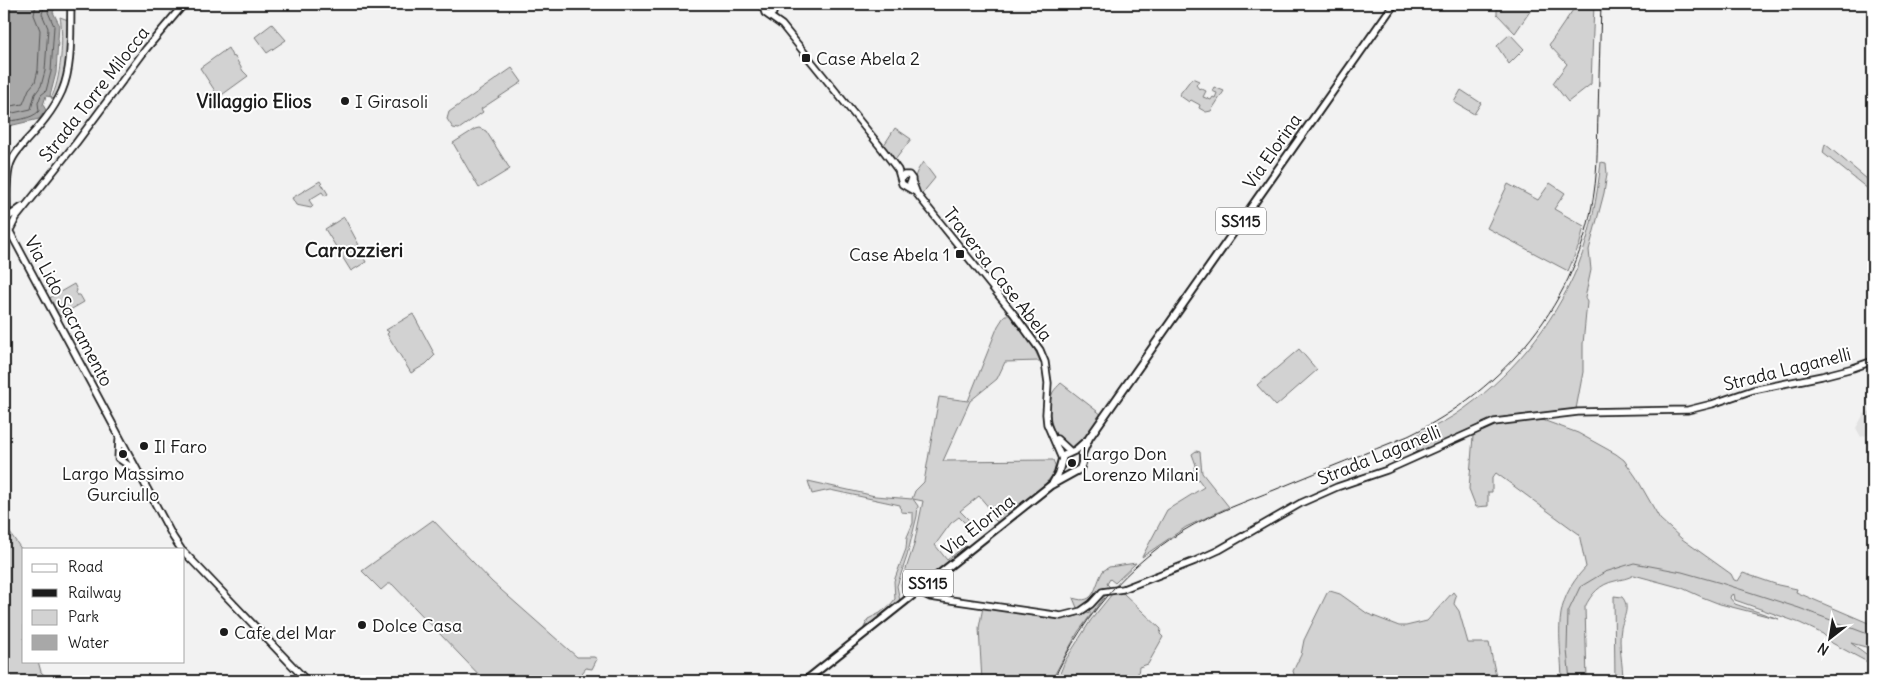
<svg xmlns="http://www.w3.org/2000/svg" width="1877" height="685" font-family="Delius,sans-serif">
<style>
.built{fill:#e2e2e2}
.green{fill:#d2d2d2;stroke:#777}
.water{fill:#a8a8a8;stroke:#707070}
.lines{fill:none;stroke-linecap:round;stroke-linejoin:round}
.shore{stroke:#545454;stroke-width:1}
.stream{stroke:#707070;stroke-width:1}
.secondary-casing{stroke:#1c1c1c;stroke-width:9}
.primary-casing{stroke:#1c1c1c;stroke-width:10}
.secondary{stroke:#fff;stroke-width:5.5}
.primary{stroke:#fff;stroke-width:6}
.rail{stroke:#1c1c1c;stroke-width:1}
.poi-dot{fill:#1c1c1c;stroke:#fff;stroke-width:2}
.labels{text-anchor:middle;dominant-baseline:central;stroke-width:4;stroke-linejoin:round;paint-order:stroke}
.shield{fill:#fff;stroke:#606060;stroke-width:1}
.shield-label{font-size:16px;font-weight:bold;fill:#1c1c1c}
.poi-label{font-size:18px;fill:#1c1c1c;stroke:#fff;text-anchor:start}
.street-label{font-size:18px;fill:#1c1c1c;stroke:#fff}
.neighbourhood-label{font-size:19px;font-weight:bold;fill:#1c1c1c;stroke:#fff}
.quarter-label{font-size:20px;font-weight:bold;fill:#1c1c1c;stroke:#fff}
</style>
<rect width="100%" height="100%" fill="#f2f2f2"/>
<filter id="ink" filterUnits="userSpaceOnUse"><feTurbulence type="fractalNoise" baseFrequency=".02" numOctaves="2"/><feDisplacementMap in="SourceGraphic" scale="10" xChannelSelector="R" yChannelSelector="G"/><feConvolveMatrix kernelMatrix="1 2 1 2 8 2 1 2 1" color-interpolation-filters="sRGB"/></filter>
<g filter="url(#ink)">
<path class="built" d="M1873,410V433L1861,437L1856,428L1864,414Z"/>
<path class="green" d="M1500,4H1535L1515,33L1497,14V9Z
M1577,4H1594L1591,84L1568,102L1553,83L1567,64L1549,45Z
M60,17L68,20C67,51 68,71 55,100L51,98C61,82 64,36 60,17Z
M272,24L286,40L267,53L255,37Z
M1510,34L1524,49L1509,64L1497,46Z
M228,48L232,56L235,57L243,71L248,76L219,97L200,68Z
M512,68L522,82L481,109L483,112L459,129L453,128L447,119L449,112Z
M1192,78L1199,81L1196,85L1199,89L1200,88L1206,91L1203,97L1211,100L1213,97L1215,98L1217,93L1212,91L1214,87L1224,91L1211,111L1206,112L1199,108L1200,105L1191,100L1189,102L1179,95Z
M1461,90L1481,103L1474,114L1454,102Z
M479,128L486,131L510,169L479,188L453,143L475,129Z
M895,128L911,139L895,160L884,145Z
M1825,144L1873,184V193L1823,153Z
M923,162L935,178L921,195C911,182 914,175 923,162Z
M1601,162L1606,163L1607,174L1604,193L1589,250L1591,270L1585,298L1587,302L1583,344V372L1576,409L1504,417L1418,453L1411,438C1426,430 1441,424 1455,415C1509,379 1553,326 1578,266C1591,233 1597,197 1601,162Z
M320,181L328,194L325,196L322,192L309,200L313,206L311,208L296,205L292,198Z
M1550,183L1565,193L1554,209L1584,226L1580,243L1568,271L1487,228L1508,184L1538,200Z
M344,217L359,245L357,246L366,262L351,271L325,229Z
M74,284L77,290L76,293L77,295H80L84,302L58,317L48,299Z
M413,314L435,355L426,364L411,373L387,334L389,332L386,330Z
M1005,315H1010L1032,344L1040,361L1005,362L997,379L970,401L943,461L1053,460L1057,470L1040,490L998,523L994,519L996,516L979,496L960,511L969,520L965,523L959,517L951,523L935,545L947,560L965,546L966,548L910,592H908L904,597L902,592L901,584L914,545L923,501L913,499L918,506L917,516L907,556L897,586L900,601L863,630L868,619L880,613L891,604L895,599L894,581L906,549L907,537L913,523V513L901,512L900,505L830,490L812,494L808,481L875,496L912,499L915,491L924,482L939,397L968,401L998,326Z
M1299,349L1317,370L1276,406L1257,385Z
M1061,383L1102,415L1085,438L1074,449C1052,447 1045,409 1053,392C1055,389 1058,386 1061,383Z
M1540,419L1578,433L1616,454L1624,460L1636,477L1660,519L1682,539L1731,574L1734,580L1738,581L1743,573L1778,585L1797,589L1796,592L1873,625V649L1851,643L1873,659V665L1832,643L1823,634L1800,623L1735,600L1734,594L1731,595L1730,598L1735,604L1779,619L1720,604L1702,597L1682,588L1634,575C1627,579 1622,579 1615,581C1600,584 1591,594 1585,607L1587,681H1562C1561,634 1550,605 1586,567L1579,534L1496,473L1492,478V492H1488V506L1476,507L1469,489L1473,436L1495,424Z
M1196,451L1200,452L1202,473L1229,507L1186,527L1142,557L1167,510L1204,487L1193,472L1196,465L1192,454Z
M4,519L10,533L24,553V661H38L41,672L51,681H4Z
M433,520L492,582L577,657H594L597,659L592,669L586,668L576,681H485L392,584H388L381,590L362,571Z
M1136,563L1115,583L1110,579L1107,584L1110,587L1103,588L1089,603L1078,610L1073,598C1096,606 1094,586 1103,571L1109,567Z
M1330,591L1340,594L1368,614L1399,626H1406L1427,621L1453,592L1456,596L1454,604L1459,611L1468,643H1489L1497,681H1296L1293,671L1301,655L1304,640L1327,593Z
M1108,592L1078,632L1051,681H982L979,628L983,607L1067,619L1080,615L1087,610V612L1090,613V611L1088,610L1104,594Z
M1120,592L1123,593L1161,629L1160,634L1163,637L1148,664L1139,667L1137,681H1057L1065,661L1091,620L1112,594Z
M1614,596L1622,597C1631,607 1623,618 1621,628C1618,645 1623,664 1623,681H1615Z"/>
<path class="water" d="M4,4H58L53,12L59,24L56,73L50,96L52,97L46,96L43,105L46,110L39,119L9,126H4Z"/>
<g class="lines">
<path class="shore" d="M4,107L23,104L29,89L35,82L38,70L40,30L34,15L36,4
M4,115L31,109L35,94L41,86L45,71L48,28L42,14L45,4
M4,121C14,121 32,119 39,111L38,103L41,95L46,91L51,72L54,26L48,12L52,4"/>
<path class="stream" d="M1570,681L1567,650L1568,612L1580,587L1605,572L1634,563L1682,572L1721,583L1799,608L1873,636"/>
<defs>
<path id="secondary" d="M71,4C70,32 73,65 62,91C53,111 40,126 26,141C21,147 15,153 12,160C5,173 7,209 8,225L10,232L173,537L181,549
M762,4L765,13L782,25L883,150L898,170L902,184L914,191
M763,8L768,4L773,6V13L768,15
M901,179L904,175H909L912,179L910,184
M912,181L917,194L1013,313L1040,350L1045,362L1048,383L1046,414L1047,424L1062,459
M7,218L22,207
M10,230L16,218L76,143L146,49L184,4
M119,439L118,458L134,469
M1057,439L1071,452
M184,552L307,681
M918,591L930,597L1061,616L1081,611L1091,604L1102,592L1123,589L1195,561L1219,550L1301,503L1337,487L1387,470L1494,422L1578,412L1688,410L1712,404L1753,390L1822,376L1853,368L1873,361"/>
<path id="primary" d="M1053,483L1058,474L1063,456L1076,450L1086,441
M805,681L1051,485L1080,469L1082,463V454L1089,438L1394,4"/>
</defs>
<use href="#secondary" class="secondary-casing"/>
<use href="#primary" class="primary-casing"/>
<use href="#secondary" class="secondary"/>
<use href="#primary" class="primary"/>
<path class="rail" d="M1053,681C1084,612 1138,551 1207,518C1232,506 1258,497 1284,486C1325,469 1366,453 1408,436C1504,390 1579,301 1594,193C1598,167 1597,140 1598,114C1599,77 1600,40 1601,4"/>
</g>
</g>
<g class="poi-dot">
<rect x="801" y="53" width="10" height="10" rx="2.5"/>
<circle cx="345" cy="101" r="5"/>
<rect x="955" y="249" width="10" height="10" rx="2.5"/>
<circle cx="144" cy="446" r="5"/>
<circle cx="123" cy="454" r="5"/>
<circle cx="1072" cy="463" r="5"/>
<circle cx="362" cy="625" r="5"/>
<circle cx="224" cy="632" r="5"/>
</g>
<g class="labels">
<g class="shield">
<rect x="1216" y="207.5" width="50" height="27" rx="4"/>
<rect x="903" y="569.5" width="50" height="27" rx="4"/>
</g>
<g class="shield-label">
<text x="1241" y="221">SS115</text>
<text x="928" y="583">SS115</text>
</g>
<g class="poi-label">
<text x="816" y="58">Case Abela 2</text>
<text x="355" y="101">I Girasoli</text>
<text x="950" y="254" text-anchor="end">Case Abela 1</text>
<text x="154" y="446">Il Faro</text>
<text x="1082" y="453">Largo Don<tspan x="1082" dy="21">Lorenzo Milani</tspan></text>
<text x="123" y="473" text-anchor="middle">Largo Massimo<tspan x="123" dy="21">Gurciullo</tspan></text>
<text x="372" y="625">Dolce Casa</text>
<text x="234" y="632">Cafe del Mar</text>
</g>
<g class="street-label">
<text transform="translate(94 94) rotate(-52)">Strada Torre Milocca</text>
<text transform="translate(1272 151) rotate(-55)">Via Elorina</text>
<text transform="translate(998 274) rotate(52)">Traversa Case Abela</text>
<text transform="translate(69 311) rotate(62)">Via Lido Sacramento</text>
<text transform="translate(1787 369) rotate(-14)">Strada Laganelli</text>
<text transform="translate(1379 455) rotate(-22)">Strada Laganelli</text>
<text transform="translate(978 525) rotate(-38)">Via Elorina</text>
</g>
<g class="neighbourhood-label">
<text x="254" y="101">Villaggio Elios</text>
</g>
<g class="quarter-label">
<text x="354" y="249">Carrozzieri</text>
</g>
</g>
<rect width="1877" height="685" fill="none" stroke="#fff" stroke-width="20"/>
<rect x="10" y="10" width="1857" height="665" fill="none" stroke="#1c1c1c" stroke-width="2" filter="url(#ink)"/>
<rect x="22" y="548" width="162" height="115" fill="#ffffff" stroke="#a4a4a4"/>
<rect x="32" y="564" width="25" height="8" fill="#ffffff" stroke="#a4a4a4"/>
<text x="68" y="572" font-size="15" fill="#1c1c1c">Road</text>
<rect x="32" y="589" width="25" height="8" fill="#1c1c1c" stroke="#a4a4a4"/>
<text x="68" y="598" font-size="15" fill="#1c1c1c">Railway</text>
<rect x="32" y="610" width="25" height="15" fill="#d2d2d2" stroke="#a4a4a4"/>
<text x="68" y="622" font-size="15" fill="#1c1c1c">Park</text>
<rect x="32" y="635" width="25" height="15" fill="#a8a8a8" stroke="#a4a4a4"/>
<text x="68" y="648" font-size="15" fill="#1c1c1c">Water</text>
<g transform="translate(1830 638) rotate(211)" stroke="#ffffff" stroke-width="4" paint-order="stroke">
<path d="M0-4L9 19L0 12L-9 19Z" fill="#1c1c1c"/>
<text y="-8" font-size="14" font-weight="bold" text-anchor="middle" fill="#1c1c1c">N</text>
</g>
</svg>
